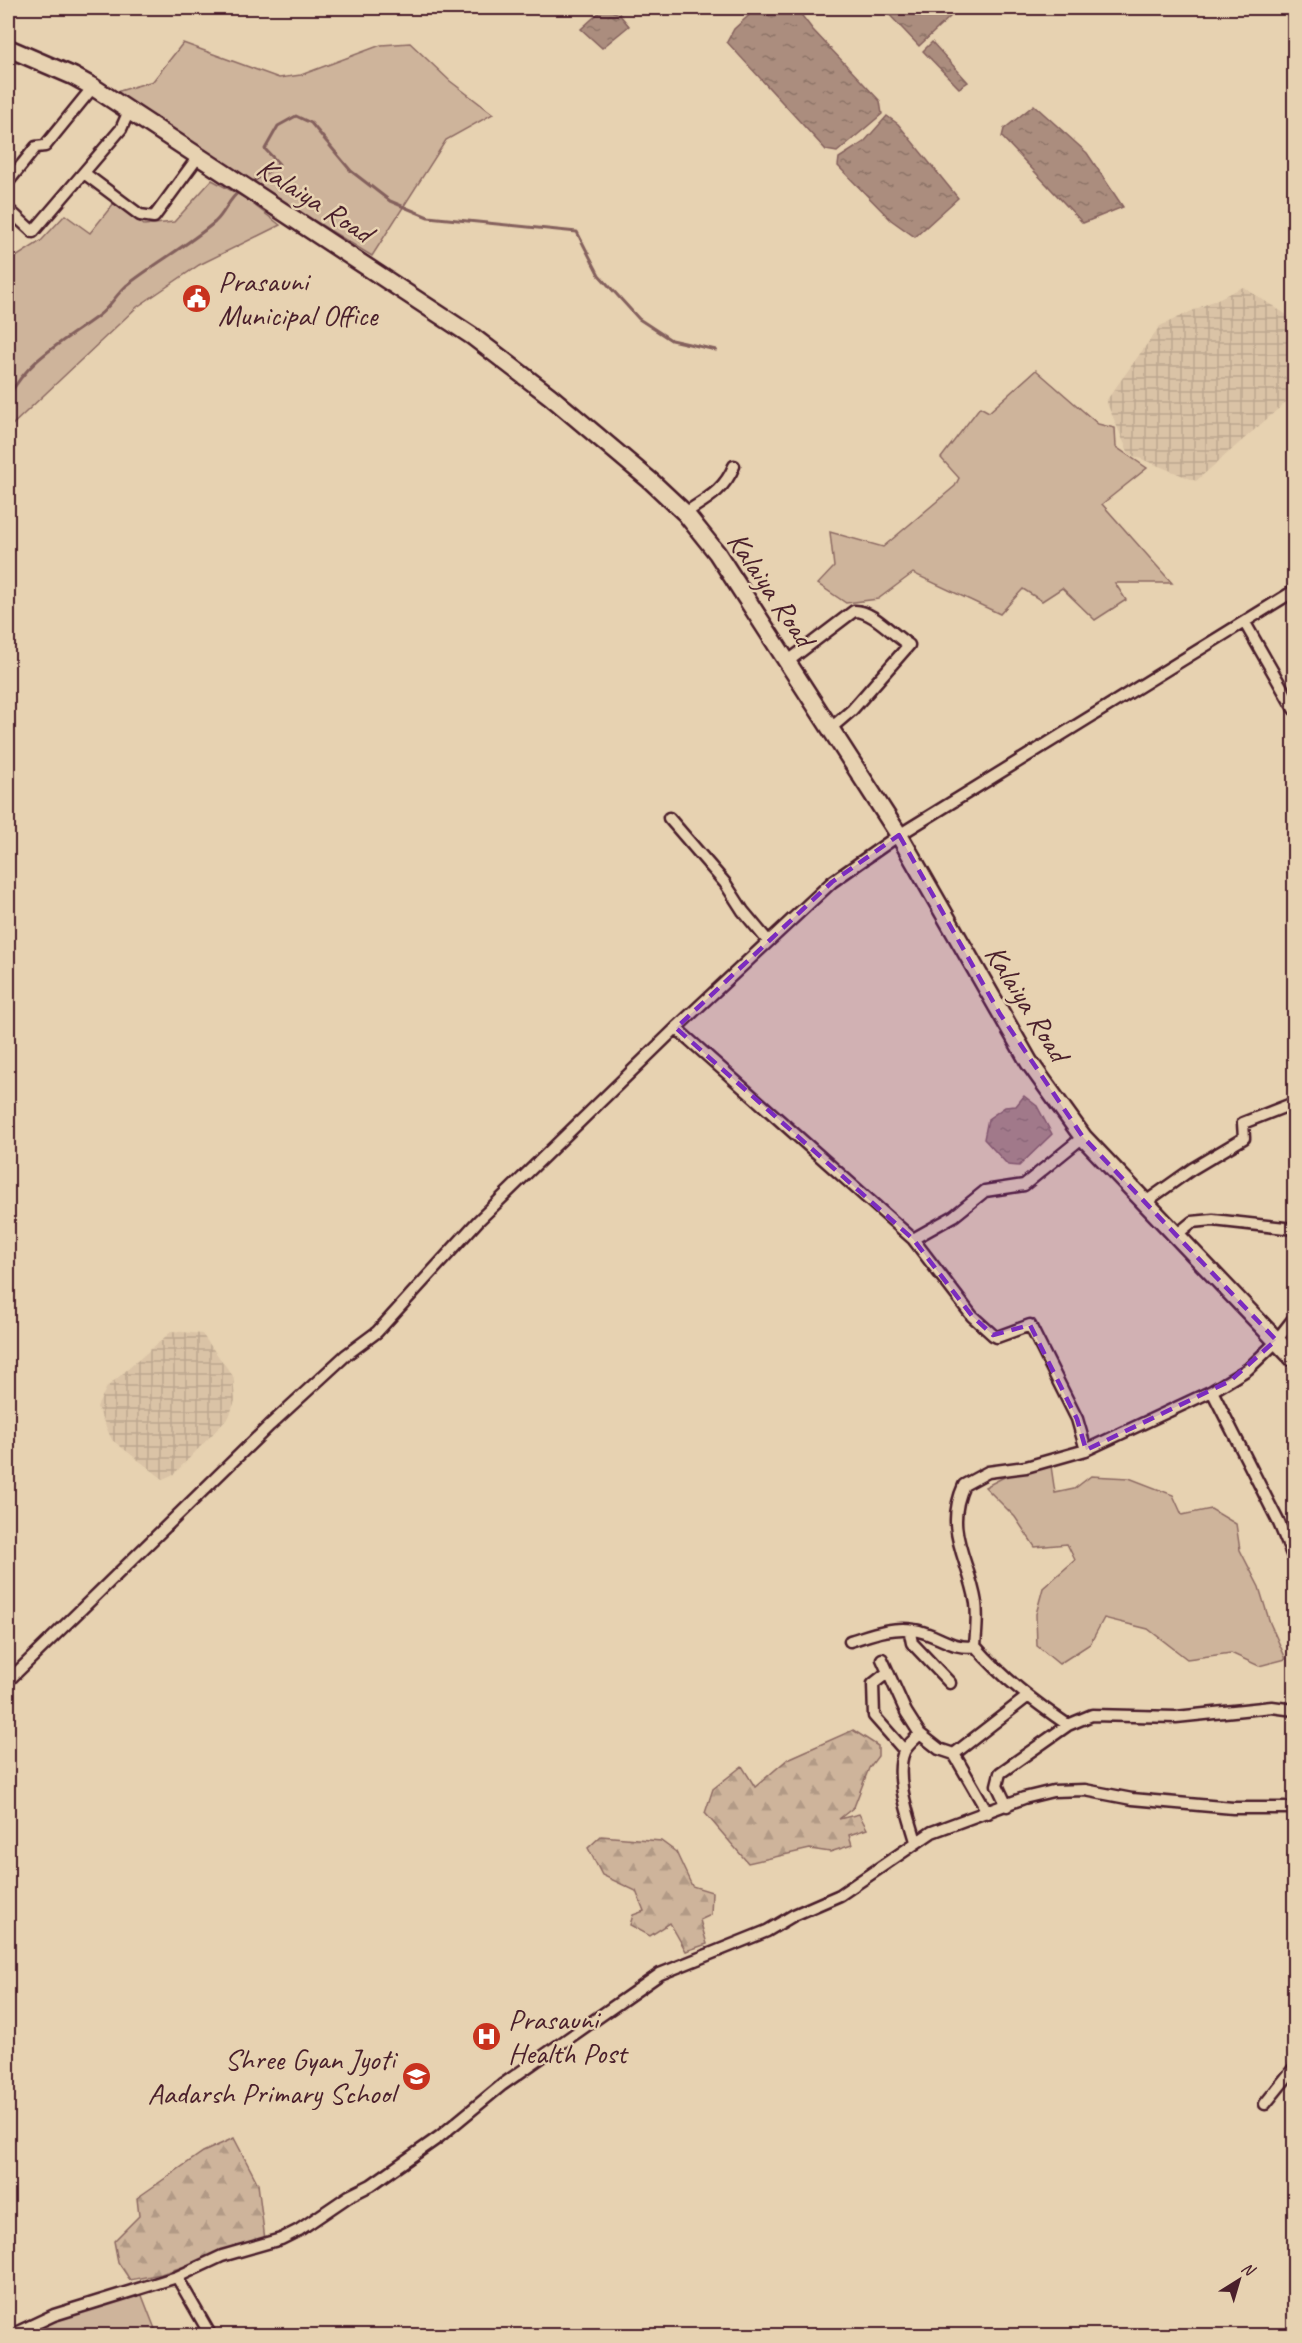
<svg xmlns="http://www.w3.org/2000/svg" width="1302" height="2343" font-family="Caveat,sans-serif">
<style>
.industrial{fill:url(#industrial-grid)}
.grass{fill:#ceb49b;stroke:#8c6a63;stroke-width:1.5}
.forest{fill:url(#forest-firs);stroke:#8c6a63;stroke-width:1.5}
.water{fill:url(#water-ripples);stroke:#84615d;stroke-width:1.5}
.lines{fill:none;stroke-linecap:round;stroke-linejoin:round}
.stream{stroke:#84615d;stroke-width:3}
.minor-casing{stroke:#4a1f2b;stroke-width:15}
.secondary-casing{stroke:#4a1f2b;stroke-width:21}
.minor{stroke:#e7d2b1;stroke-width:10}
.secondary{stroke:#e7d2b1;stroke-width:16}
.marked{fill:#7b2cbf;fill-opacity:0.2;stroke:#7b2cbf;stroke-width:4.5;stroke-dasharray:12 8;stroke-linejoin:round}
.labels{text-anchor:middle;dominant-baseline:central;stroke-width:5;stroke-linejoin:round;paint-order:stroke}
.street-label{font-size:30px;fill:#4a1f2b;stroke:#e7d2b1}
.poi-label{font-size:30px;fill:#4a1f2b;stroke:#e7d2b1;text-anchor:start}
</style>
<defs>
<pattern id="industrial-grid" width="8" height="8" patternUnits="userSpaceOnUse" patternTransform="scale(1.5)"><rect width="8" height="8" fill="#dac3a6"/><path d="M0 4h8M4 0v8" fill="none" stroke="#bda78f"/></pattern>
<pattern id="forest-firs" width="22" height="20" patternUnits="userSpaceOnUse" patternTransform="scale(1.5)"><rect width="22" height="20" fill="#ceb49b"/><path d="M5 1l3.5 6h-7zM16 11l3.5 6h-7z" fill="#b29a86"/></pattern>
<pattern id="water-ripples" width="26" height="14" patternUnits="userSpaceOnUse" patternTransform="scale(1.5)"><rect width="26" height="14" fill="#ab8d7e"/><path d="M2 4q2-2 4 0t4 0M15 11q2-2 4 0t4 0" fill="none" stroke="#8d7367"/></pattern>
</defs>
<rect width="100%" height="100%" fill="#e7d2b1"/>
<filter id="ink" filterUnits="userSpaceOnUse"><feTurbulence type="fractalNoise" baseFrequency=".0167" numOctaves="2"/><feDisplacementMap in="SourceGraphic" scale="12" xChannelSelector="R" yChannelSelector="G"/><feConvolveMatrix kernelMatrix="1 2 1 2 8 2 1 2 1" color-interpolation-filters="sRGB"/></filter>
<g filter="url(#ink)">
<path class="industrial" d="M1243,287L1287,315L1294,336V395L1196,481L1129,454L1106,401L1160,326Z
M172,1331L202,1334L233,1376L235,1401L229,1417L174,1474L163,1479L112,1440L97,1407L107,1387Z"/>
<path class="grass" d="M183,43L279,78L301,75L381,45L410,43L450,81L493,114L446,140L372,256L225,166L116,92L153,81Z
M212,180L245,198L280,225L199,265L137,307L8,429V262L41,241L65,215L90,233L114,203L144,225L174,222Z
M1036,370L1098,424L1115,428L1116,447L1147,468L1102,504L1172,583H1115L1126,600L1095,620L1062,588L1042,601L1023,589L1000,614L913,573L878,599L846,603L818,584L834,567L830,532L883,547L955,486L959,478L941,458L980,407L989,412Z
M1051,1466L1055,1493L1074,1489L1091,1476L1129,1478L1173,1495L1182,1515L1211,1509L1236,1524L1240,1550L1259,1587L1270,1623L1286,1659L1259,1666L1231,1653L1187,1659L1148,1629L1104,1618L1090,1644L1059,1664L1037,1646L1036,1614L1043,1588L1075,1560L1067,1544L1035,1547L1015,1517L985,1487L1008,1475Z
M141,2293L155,2329L165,2335L21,2336L49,2321Z"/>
<path class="forest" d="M853,1730L878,1746V1756L869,1768L854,1807L839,1819L859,1814L867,1829L849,1835L852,1845L830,1852L810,1849L748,1863L705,1813L713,1789L742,1766L755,1787L788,1759Z
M601,1836L661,1841L676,1852L692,1886L712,1892L711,1915L700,1920L707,1944L686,1951L670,1923L650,1936L630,1925L633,1915L644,1911L636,1891L602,1875L588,1848Z
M234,2138L258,2184L265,2240L161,2274L130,2280L118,2262L114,2241L139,2216L137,2198L203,2152Z"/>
<path class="water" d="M604,8L619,14L629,26L602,48L581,29Z
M757,8H796L813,30L880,101L882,114L837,152L826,150L727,42L734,29Z
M883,8H945L952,15L919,46Z
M932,42L968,82L959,88L923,51Z
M1034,105L1087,153L1123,207L1083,223L1002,137L1004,129Z
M887,116L898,124L958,198L915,237L891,220L838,166L839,158L864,142Z
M1024,1096L1037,1106L1052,1134L1019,1166L1008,1165L984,1139L988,1119L1005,1107L1016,1106Z"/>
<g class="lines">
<path class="stream" d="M251,183L279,164L265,149L278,126L296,116L311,123L351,171L390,201L428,217L577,232L599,275L639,319L671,340L716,350
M8,398C28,359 63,342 98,316C109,308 116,295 126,286C155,263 187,246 215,222C226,212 228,199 241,190"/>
<defs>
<path id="minor" d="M84,173L140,215L154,217L198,157
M8,182L36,147L45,146L93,87
M8,209L33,232L121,129L129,111
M685,513C706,499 724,491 734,466
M1245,623L1294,709
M787,662L854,611C872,610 893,635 909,645L852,710L831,728
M669,818L725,883L743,911L768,941
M1144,1203L1192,1169L1244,1138L1243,1123L1294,1103
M1175,1236L1192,1222L1213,1220L1294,1229
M913,1239L954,1216L985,1191L1024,1185L1083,1137
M1212,1391L1279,1523L1294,1559
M1086,1450L1077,1419L1030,1325L997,1337L993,1335L972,1316L913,1239L676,1028L832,882L899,835L1294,591
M913,1630L910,1633L912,1643L950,1683
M850,1641C870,1635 892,1626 914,1630C936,1633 953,1651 975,1646
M882,1659L906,1712L920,1734C915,1739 907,1745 904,1752C894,1776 909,1817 916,1841
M887,1673L873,1684L874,1716L904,1750
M8,1681L270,1425L346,1355L377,1332L478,1221L676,1028
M1068,1725C1033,1701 1003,1678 975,1646C976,1632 978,1617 976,1603C969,1559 943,1531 964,1485L988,1472L1026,1467L1086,1450L1212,1391L1248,1369L1272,1346L1294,1318
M920,1734L939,1749L954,1754L1027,1697
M954,1754L988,1813
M1007,1806L997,1785L1000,1773L1068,1725L1092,1715L1176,1717L1272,1707L1294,1710
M1265,2104L1294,2068
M177,2277L211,2336
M9,2336L54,2315L177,2277L222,2256L281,2239L299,2230L349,2196L371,2185L439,2137L502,2085L660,1974L767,1931L794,1915L840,1895L932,1832L1024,1798L1053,1791L1085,1790L1132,1799L1233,1808H1294"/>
<path id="secondary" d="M8,48L73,76L93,87L472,336L550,396L652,482L685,513L717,553L899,835L1029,1062L1083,1137L1294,1359"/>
</defs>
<use href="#minor" class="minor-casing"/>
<use href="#secondary" class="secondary-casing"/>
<use href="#minor" class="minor"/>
<use href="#secondary" class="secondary"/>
</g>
</g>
<path class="marked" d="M899,835L1000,1014L1083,1137L1276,1340L1230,1381L1086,1450L1077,1419L1030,1325L993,1335L972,1316L913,1239L676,1028L832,882Z"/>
<defs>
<symbol id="civic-disc" viewBox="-11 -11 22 22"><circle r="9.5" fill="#c8321e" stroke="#e7d2b1"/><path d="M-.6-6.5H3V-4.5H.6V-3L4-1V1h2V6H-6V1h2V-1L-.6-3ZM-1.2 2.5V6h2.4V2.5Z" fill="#fff"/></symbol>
<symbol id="hospital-disc" viewBox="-11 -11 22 22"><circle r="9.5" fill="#c8321e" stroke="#e7d2b1"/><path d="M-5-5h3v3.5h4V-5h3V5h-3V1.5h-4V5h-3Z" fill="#fff"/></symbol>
<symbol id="school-disc" viewBox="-11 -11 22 22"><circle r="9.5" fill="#c8321e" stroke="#e7d2b1"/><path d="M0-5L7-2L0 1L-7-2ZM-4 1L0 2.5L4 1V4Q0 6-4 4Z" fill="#fff"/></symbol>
</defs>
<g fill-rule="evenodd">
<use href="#civic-disc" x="180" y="282" width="33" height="33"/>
<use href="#hospital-disc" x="470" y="2020" width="33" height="33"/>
<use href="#school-disc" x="400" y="2060" width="33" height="33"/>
</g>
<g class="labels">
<g class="street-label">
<text transform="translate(315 200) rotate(33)">Kalaiya Road</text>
<text transform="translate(771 589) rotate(56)">Kalaiya Road</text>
<text transform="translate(1027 1003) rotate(58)">Kalaiya Road</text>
</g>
<g class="poi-label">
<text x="218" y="281">Prasauni<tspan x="218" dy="34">Municipal Office</tspan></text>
<text x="508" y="2019">Prasauni<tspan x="508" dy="34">Health Post</tspan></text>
<text x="395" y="2059" text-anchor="end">Shree Gyan Jyoti<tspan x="395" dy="34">Aadarsh Primary School</tspan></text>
</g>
</g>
<rect width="1302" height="2343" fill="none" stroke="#e7d2b1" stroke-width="30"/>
<rect x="15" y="15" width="1272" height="2313" fill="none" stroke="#4a1f2b" stroke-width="2" filter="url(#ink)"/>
<g transform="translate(1239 2280) rotate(37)" stroke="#e7d2b1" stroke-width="4.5" paint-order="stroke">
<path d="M0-4.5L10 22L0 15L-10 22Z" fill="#4a1f2b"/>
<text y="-9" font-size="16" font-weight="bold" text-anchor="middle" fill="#4a1f2b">N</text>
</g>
</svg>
